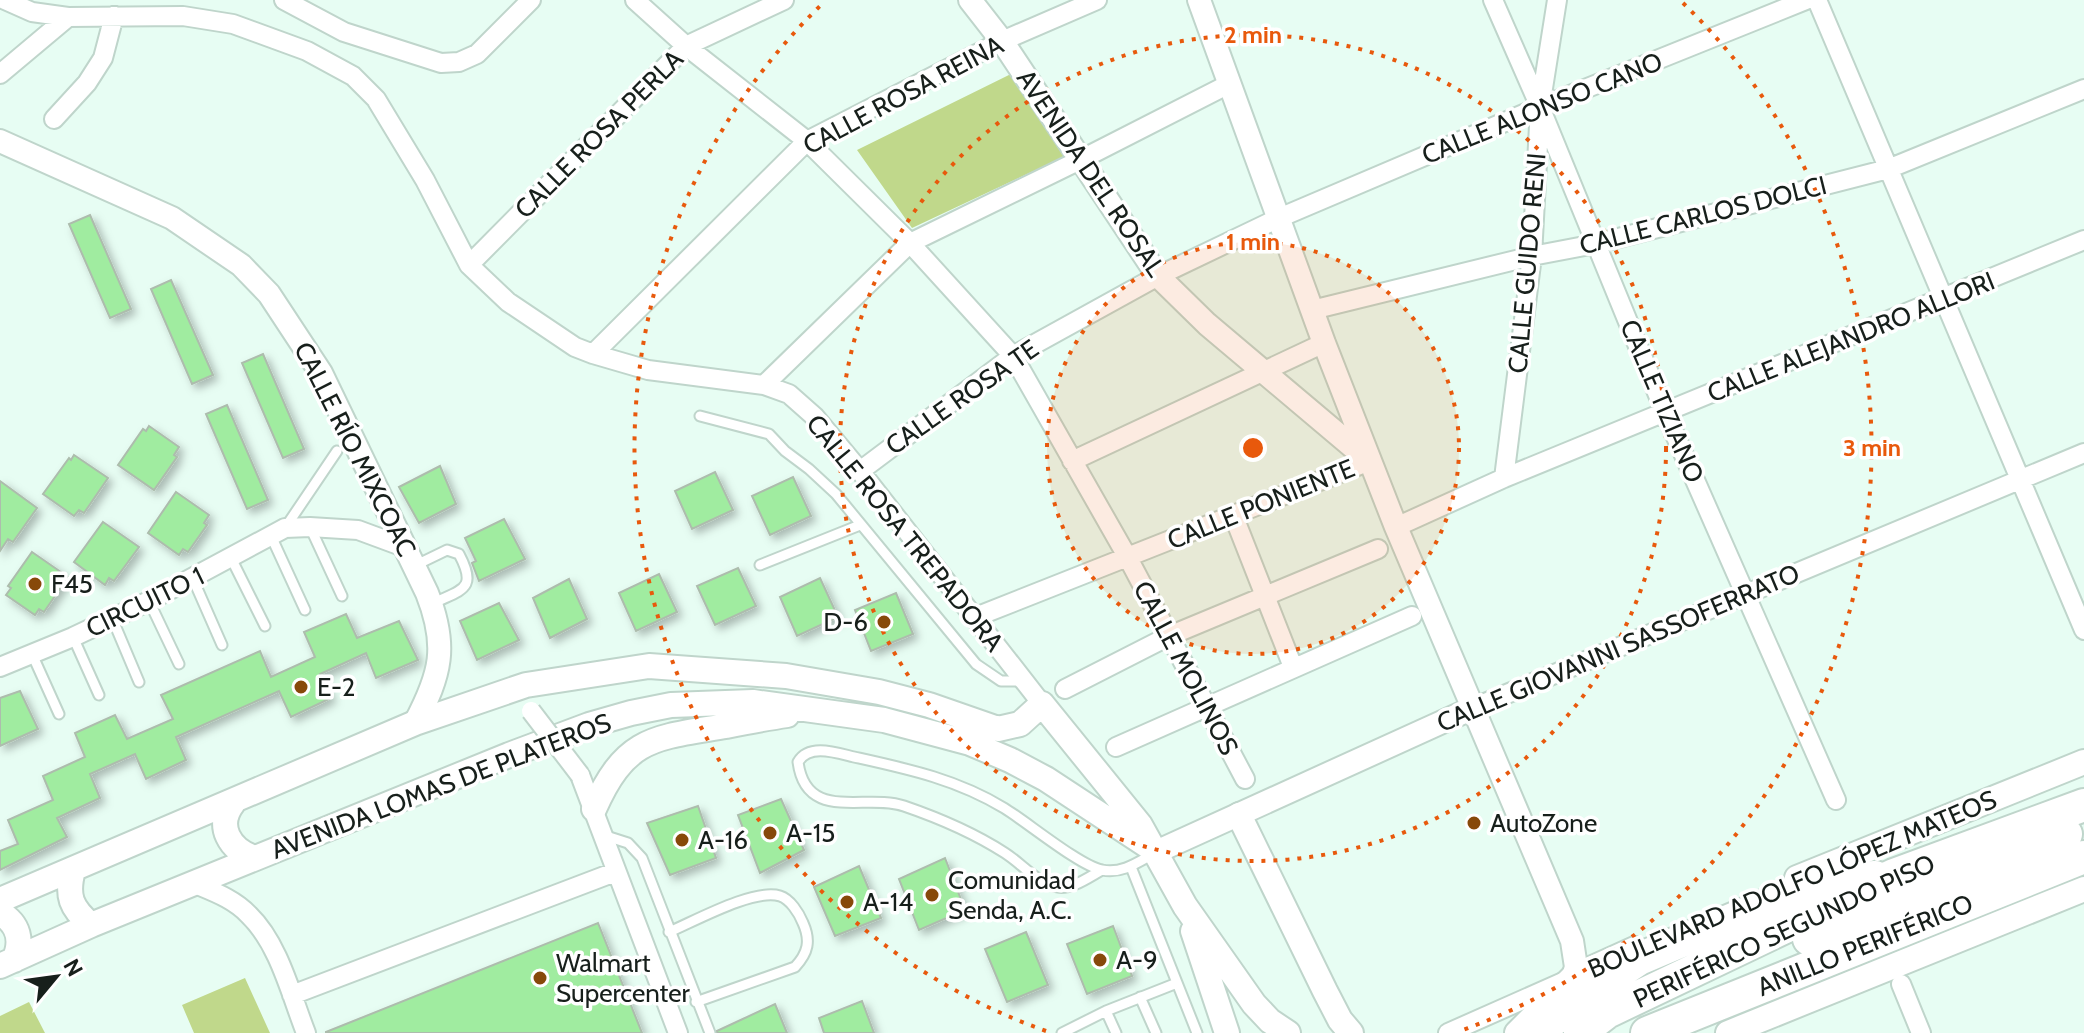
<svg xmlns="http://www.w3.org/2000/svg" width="2084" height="1033" font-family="Cabin,sans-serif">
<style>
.green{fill:#c0d88b}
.building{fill:#a0eca0;stroke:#adbcad;stroke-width:2;filter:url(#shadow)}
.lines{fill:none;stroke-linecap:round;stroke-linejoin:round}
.service-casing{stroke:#bfd5cb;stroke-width:13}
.minor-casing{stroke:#bfd5cb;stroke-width:22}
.tertiary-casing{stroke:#bfd5cb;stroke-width:26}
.secondary-casing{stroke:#bfd5cb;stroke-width:28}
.motorway-casing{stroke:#bfd5cb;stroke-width:36}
.service{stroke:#fff;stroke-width:9}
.minor{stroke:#fff;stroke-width:18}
.tertiary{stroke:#fff;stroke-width:22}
.secondary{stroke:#fff;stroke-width:24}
.motorway{stroke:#fff;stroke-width:32}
.minor-bridge-casing{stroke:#bfd5cb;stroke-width:22;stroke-linecap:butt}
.minor-bridge{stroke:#fff;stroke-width:18}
.ring{fill:none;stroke:#e8590c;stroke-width:4;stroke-dasharray:4 8}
.poi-dot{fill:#87490a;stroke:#fff;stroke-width:3}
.labels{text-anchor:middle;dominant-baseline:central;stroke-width:7;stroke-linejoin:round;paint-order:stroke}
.street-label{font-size:26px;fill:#171f1b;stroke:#fff}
.poi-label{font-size:26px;fill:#171f1b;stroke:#fff;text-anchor:start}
.centre{fill:#e8590c;stroke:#fff;stroke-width:4}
.ring-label{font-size:24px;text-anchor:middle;font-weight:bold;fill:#e8590c;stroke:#fff;stroke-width:7;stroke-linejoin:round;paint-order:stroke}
</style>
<defs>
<filter id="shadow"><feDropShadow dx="4.5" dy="4.5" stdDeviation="4" flood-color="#0004"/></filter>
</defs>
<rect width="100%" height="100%" fill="#e7fdf3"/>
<path class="green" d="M1017,71L1072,153L912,228L857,150Z
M245,978L270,1033H194L182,1005Z
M29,1002L45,1033H0V1016Z"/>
<path class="building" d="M90,215L131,309L110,318L69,224Z
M171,280L213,375L192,384L151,289Z
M263,354L304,449L283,458L242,363Z
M227,405L268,500L247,509L206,414Z
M149,426L179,447L174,455L177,457L154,490L118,465L143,429L146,431Z
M74,455L108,478L84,513L79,510L74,516L43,494L69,458L71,460Z
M440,466L456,504L419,523L399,487Z
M715,472L733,510L692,529L675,491Z
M793,477L811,516L770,535L752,496Z
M0,481L37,508L13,542L8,539L0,551Z
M176,492L209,515L204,523L207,525L188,552L183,549L179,555L148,533Z
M504,519L525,559L479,581L472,563L476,561L465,538Z
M103,522L139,547L114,581L109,578L105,585L74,562Z
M32,552L68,577L44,612L39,609L35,615L6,595L11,588L8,586Z
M738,568L756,606L715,625L697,586Z
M659,574L677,612L636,631L619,593Z
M820,578L838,617L797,636L780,597Z
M569,579L587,619L550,638L533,598Z
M896,593L913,634L871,651L855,610Z
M499,603L519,640L477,660L460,621Z
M346,614L357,638L399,621L418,660L376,678L366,653L320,674L331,698L291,717L279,691L176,737L186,760L146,779L135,754L90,774L100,798L57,818L67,837L0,870V851L18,844L8,820L53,800L43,776L85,757L75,733L115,715L127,739L173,719L161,695L260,651L271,677L315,657L304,632Z
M20,691L38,729L0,746V698Z
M781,799L804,850L760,873L738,815Z
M698,806L716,858L670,875L647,823Z
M945,858L965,910L919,930L899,879Z
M859,866L881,918L835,936L814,887Z
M598,923L642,1033H326V1032Z
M1113,926L1132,976L1087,994L1067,944Z
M1026,932L1048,985L1007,1002L985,949Z
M862,1001L874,1033H824L819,1018Z
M775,1004L787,1033H717V1031Z"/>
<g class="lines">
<defs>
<path id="service" d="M700,416L769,434L785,451L809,469L836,494L976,664L1001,681H1024
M310,527L342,596
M285,528L337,451
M271,536L305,610
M231,558L265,626
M760,565L860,525
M414,566L447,550L459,554C478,590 462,589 432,604
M193,579L222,645
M149,601L179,664
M112,618L139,682
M73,637L99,695
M32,654L59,714
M603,835L628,843L642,858L710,1033
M1131,867L1197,1033
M1102,870C1089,877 1072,890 1057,887C1037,883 1021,863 1005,853C974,833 939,818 904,806C865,793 806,823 798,762C809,743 837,753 854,757C908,769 956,779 1004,808C1027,822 1080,866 1102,870C1121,874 1137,863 1153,854
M669,932C695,921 754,888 780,896C790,899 799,913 803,923C811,941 808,953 795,967L696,1002
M1140,997L1156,1033
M1106,1011L1116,1033
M1062,1033L1106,1011L1177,983"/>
<path id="minor" d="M5,0L32,12L68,17L183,16L233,24L307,51L353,76L376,99L425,180L469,265L508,302L575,347L593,354L648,370L764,385L789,394L815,417L860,471L1042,704
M284,0L344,32L441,63L459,62L477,54L531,0
M635,0L686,46L807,141L910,243L1013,356L1128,558L1245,779
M1493,0L1540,107L1665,412L1836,800
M1817,0L2084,630
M0,74L68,17
M54,119L87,83L103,58L114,16
M469,265L686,46L784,0
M1312,310L1532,256L1595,244L1888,169L2084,89
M593,354L807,141L1002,41L1097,0
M764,385L910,243L1082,159L1229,84
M1072,461L1324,343
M860,471L1013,356L1158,276L1279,218L1540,107L1806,0
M1504,478L1532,256L1540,107L1557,0
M1234,517L1293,667
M1396,527L1504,478L2084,240
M973,618L1370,461
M0,667L73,637L149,601L285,528L310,527L358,530L404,547
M1065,689L1169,636L1378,549
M1473,708L2084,453
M1116,747L1412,616
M580,775L678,1033
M195,884C214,892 234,899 249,915C279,944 291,995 306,1033
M1901,984L1921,1033
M292,995L615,872
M1448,1033L1563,982"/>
<path id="tertiary" d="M970,0L1002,41L1158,276L1207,324L1366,458
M1199,0L1324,343L1396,527L1572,941L1576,967L1573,977
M0,141L172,218L241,265L269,294L321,373L427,593C448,646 441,674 415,723
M1156,852L1473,708"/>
<path id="secondary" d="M233,803C215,826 230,850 255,858
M594,809C626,736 655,738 726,726C746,722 766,718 787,715
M1239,815L1325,991L1340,1020L1351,1033
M73,870C66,896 71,908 91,925
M1797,878L2084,762
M0,900L415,723L526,685L649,666L786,676L879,692L929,705L998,729L1020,724L1042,704L1140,825L1185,906L1254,1004L1270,1021L1288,1033
M0,913C19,924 23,941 14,960
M1193,931L1227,1033
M0,966L91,925L509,755L589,725L631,713L671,705L753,702L884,720L970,743L1010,760L1046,779L1148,846
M1517,1033L1573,977L1635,949
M1728,1033L2084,889"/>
<path id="motorway" d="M1809,939L2066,834
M1537,1033L1581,997L1639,959L1820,882L1875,877
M1580,1033L1607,1012L1894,875L2084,805
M1647,1033L2084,857"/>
</defs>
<use href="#service" class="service-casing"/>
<use href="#minor" class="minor-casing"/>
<use href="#tertiary" class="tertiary-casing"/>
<use href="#secondary" class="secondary-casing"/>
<use href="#motorway" class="motorway-casing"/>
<use href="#service" class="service"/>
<use href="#minor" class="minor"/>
<use href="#tertiary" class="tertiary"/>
<use href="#secondary" class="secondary"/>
<use href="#motorway" class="motorway"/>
<defs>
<path id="minor-bridge" d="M531,711L580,775"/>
</defs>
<use href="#minor-bridge" class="minor-bridge-casing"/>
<use href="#minor-bridge" class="minor-bridge"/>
</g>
<circle cx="1253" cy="448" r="206" fill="#e8590c" fill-opacity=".12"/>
<g class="ring">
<circle cx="1253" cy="448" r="206"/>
<circle cx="1253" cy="448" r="413"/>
<path d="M1046 1031A619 619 0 0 1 823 3M1683 3A619 619 0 0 1 1460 1031"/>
</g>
<g class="poi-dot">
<circle cx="35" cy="584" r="8"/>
<circle cx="884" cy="622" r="8"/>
<circle cx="301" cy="687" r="8"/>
<circle cx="1474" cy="823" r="8"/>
<circle cx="770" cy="833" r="8"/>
<circle cx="682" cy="840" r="8"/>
<circle cx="932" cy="895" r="8"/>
<circle cx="847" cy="902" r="8"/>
<circle cx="1100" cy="960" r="8"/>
<circle cx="540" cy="978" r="8"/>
</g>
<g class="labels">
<g class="street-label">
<text transform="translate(903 95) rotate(-28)">CALLE ROSA REINA</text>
<text transform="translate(1542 108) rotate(-22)">CALLE ALONSO CANO</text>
<text transform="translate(599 134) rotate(-45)">CALLE ROSA PERLA</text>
<text transform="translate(1091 173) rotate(56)">AVENIDA DEL ROSAL</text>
<text transform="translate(1703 215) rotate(-14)">CALLE CARLOS DOLCI</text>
<text transform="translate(1527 263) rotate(-85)">CALLE GUIDO RENI</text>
<text transform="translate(1851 337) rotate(-22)">CALLE ALEJANDRO ALLORI</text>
<text transform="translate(962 397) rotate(-35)">CALLE ROSA TE</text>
<text transform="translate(1662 401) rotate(67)">CALLE TIZIANO</text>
<text transform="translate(355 449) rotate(63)">CALLE RÍO MIXCOAC</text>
<text transform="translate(1261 504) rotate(-22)">CALLE PONIENTE</text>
<text transform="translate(905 533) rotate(51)">CALLE ROSA TREPADORA</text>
<text transform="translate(145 602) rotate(-26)">CIRCUITO 1</text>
<text transform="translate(1618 648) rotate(-23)">CALLE GIOVANNI SASSOFERRATO</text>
<text transform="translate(1186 668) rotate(62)">CALLE MOLINOS</text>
<text transform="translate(441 786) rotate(-21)">AVENIDA LOMAS DE PLATEROS</text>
<text transform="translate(1792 884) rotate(-23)">BOULEVARD ADOLFO LÓPEZ MATEOS</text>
<text transform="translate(1784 931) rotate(-25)">PERIFÉRICO SEGUNDO PISO</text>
<text transform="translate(1865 945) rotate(-22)">ANILLO PERIFÉRICO</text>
</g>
<g class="poi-label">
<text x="51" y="584">F45</text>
<text x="868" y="622" text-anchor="end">D-6</text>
<text x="317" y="687">E-2</text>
<text x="1490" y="823">AutoZone</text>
<text x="786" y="833">A-15</text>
<text x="698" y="840">A-16</text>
<text x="948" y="880">Comunidad<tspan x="948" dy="30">Senda, A.C.</tspan></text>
<text x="863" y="902">A-14</text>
<text x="1116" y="960">A-9</text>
<text x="556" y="963">Walmart<tspan x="556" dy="30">Supercenter</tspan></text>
</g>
</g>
<circle cx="1253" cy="448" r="12" class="centre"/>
<g class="ring-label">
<text x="1253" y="43">2 min</text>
<text x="1253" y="250">1 min</text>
<text x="1872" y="456">3 min</text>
</g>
<g transform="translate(56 977) rotate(61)" stroke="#ffffff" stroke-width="6" paint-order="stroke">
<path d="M0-6L14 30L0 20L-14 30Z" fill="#171f1b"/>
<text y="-12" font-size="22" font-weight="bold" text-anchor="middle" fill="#171f1b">N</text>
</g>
</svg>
